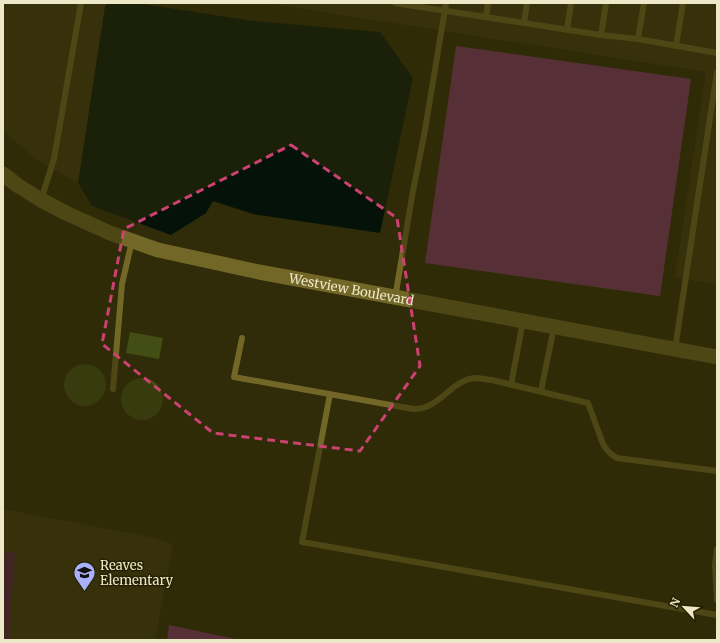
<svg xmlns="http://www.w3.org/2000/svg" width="720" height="643" font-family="Merriweather,serif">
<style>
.built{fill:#3e3710}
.green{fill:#541e45}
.forest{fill:#883772}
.water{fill:#04120a}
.building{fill:#434e16}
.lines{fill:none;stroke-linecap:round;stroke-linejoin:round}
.service{stroke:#726727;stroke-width:6}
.tertiary{stroke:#726727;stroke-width:15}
.marked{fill:none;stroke:#cb4271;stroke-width:3;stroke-dasharray:8 5;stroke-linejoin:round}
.labels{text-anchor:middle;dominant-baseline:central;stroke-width:3;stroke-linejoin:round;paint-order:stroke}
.street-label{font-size:13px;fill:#ede8c8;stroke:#262100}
.poi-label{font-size:13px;fill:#ede8c8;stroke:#262100;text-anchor:start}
</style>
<rect width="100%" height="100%" fill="#302b08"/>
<path class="built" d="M3,3H113L81,185L34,158L3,131Z
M265,3H717V285L675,277L706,72Z
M3,509L155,538L173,544L155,640H3Z"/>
<path class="green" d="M3,552L15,553L9,639H3Z"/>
<path class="forest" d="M456,46L691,79L660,296L425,263Z
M169,625L240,640H167Z"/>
<path class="water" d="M109,3H137L253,21L380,32L413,78L380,233L253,214L213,201L206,213L171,235L92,206L78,183L105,6Z"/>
<path class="building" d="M130,332L163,338L159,359L126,353Z
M64 385a21 21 0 1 1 42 0a21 21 0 1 1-42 0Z
M121 399a21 21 0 1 1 42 0a21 21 0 1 1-42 0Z"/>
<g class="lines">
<path class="service" d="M395,3L601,35L638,39L717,53
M486,17L488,3
M524,23L527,3
M567,30L571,3
M601,35L606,3
M638,39L644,3
M676,46L683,3
M41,200L54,159L81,3
M395,298L413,191L425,130L446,3
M242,338L234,377L413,409C440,410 451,379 476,378C481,378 487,380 492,380L588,403L603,444C607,451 611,455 617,458L717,471
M675,349L717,72
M511,385L523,321
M113,389L122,284L132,241
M541,391L554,327
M330,394L302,542L717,615
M717,549L715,565L717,600"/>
<path class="tertiary" id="s1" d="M3,174L17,185L41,200L68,214L110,233L158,250L259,272L443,306L717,357"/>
</g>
<path d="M0 0H720V643H0ZM291,145L397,218L420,366L360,451L213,433L102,344L124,229Z" fill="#302b08" fill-opacity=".55" fill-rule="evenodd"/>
<path class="marked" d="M291,145L397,218L420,366L360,451L213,433L102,344L124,229Z"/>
<defs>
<symbol id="school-pin" viewBox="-11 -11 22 30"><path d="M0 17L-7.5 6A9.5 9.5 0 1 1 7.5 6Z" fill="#a9b0fc" stroke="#262100"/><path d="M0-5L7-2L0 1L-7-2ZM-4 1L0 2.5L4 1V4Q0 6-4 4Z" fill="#111"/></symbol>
</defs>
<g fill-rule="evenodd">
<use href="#school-pin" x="72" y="560" width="25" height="34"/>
</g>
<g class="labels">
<g class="street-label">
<text stroke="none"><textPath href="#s1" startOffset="371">Westview Boulevard</textPath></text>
</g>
<g class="poi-label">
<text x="100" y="565">Reaves<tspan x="100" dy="15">Elementary</tspan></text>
</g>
</g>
<rect width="720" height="643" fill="none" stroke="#ede8c8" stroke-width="8"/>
<g transform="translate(684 607) rotate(296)" stroke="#262100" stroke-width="3" paint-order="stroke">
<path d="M0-3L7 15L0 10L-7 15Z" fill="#ede8c8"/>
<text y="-6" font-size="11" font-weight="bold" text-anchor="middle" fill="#ede8c8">N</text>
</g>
</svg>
